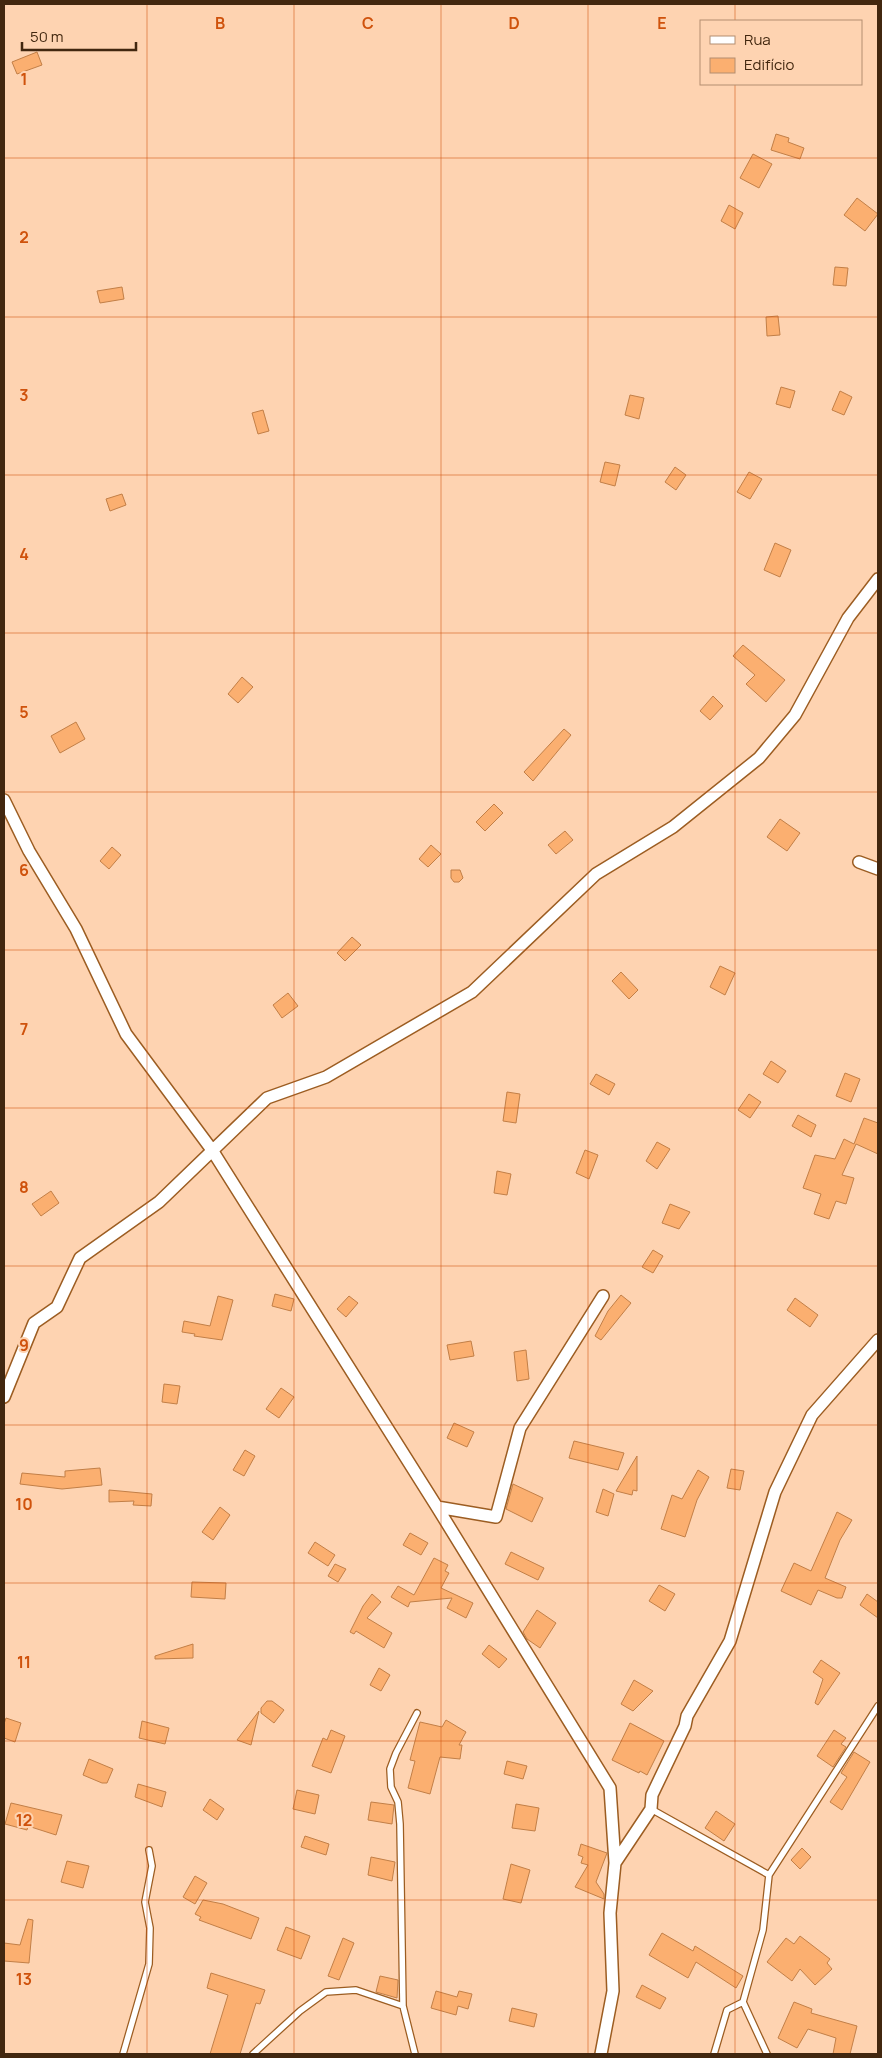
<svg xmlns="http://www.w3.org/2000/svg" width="882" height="2058" font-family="Manrope,sans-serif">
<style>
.building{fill:#fbaf70;stroke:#c27f47}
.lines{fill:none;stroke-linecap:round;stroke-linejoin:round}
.service-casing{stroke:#9c5d22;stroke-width:8}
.minor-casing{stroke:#9c5d22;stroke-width:14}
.service{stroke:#fff;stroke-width:5.5}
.minor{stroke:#fff;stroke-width:11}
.grid{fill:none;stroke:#cf520c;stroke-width:1;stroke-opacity:0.55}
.grid-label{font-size:16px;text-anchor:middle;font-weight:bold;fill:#cf520c;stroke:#fed3b1;stroke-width:4;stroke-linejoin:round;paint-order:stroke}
</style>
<rect width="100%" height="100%" fill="#fed3b1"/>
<path class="building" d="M37,52L42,65L17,74L12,62Z
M776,134L789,138L788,142L804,148L800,159L771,150Z
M753,154L772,164L759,188L740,178Z
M857,198L878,214L865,231L844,215Z
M729,205L743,213L735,229L721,221Z
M835,267L848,268L846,286L833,285Z
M122,287L124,299L100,303L97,291Z
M778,316L780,335L767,336L766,317Z
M781,387L795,391L790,408L776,404Z
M840,391L852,397L844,415L832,410Z
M630,395L644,398L639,419L625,415Z
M263,410L269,431L258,434L252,413Z
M605,462L620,465L615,486L600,482Z
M675,467L686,475L676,490L665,482Z
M749,472L762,479L750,499L737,492Z
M122,494L126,505L110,511L106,499Z
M775,543L791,550L780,577L764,570Z
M743,645L785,680L766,702L746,684L755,675L733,656Z
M242,677L253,687L238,703L228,694Z
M713,696L723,706L710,720L700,711Z
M76,722L85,739L60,753L51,736Z
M564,729L571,735L533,781L524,772Z
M494,804L503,813L485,831L476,822Z
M780,819L800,833L787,851L767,837Z
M565,831L573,840L556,854L548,845Z
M431,845L441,854L428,867L419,859Z
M112,847L121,855L109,869L100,861Z
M451,870H460L463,878L459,882H454L451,878Z
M352,937L361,945L345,961L337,953Z
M720,966L735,973L725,995L710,987Z
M621,972L638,990L629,999L612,981Z
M288,993L298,1006L282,1018L273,1005Z
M771,1061L786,1071L778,1083L763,1074Z
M845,1073L860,1079L851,1102L836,1096Z
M596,1074L615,1084L609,1095L590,1084Z
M507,1092L520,1094L516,1123L503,1121Z
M749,1094L761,1102L750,1118L738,1110Z
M798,1115L816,1125L811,1137L792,1126Z
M864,1118L878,1123V1154L856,1144L842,1175L854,1178L846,1204L836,1201L829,1219L814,1214L821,1194L803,1188L815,1155L835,1159L844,1139L854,1144Z
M657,1142L670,1149L657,1169L646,1161Z
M585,1150L598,1155L589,1179L576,1173Z
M497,1171L511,1174L507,1195L494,1193Z
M51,1191L59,1203L41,1216L32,1204Z
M670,1204L690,1212L679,1229L662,1223Z
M653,1250L663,1256L653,1273L642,1267Z
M275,1294L294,1299L291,1311L272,1306Z
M621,1295L631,1303L601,1340L595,1336L608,1311Z
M218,1296L233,1300L222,1340L194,1336L195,1334L182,1332L184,1321L210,1326Z
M349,1296L358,1303L346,1317L337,1309Z
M795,1298L818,1315L810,1327L787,1310Z
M471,1341L474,1356L450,1360L447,1345Z
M526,1350L529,1379L517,1381L514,1352Z
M164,1384L180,1386L177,1404L162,1402Z
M281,1388L294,1397L279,1418L266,1409Z
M454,1423L474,1432L467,1447L447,1438Z
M574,1441L624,1453L618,1470L569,1458Z
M245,1450L255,1456L244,1476L233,1470Z
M637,1456V1491L633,1490L632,1495L616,1491Z
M100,1468L102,1485L62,1489L20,1484L22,1473L65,1477V1471Z
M731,1469L744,1471L740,1490L727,1488Z
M698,1470L709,1477L697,1500L685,1537L661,1529L672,1495L682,1499Z
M513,1484L543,1498L532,1522L506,1509Z
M603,1489L614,1494L608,1516L596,1512Z
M109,1490L152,1494L151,1506L133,1505L134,1501L109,1502Z
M220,1507L230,1515L213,1540L202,1532Z
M837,1512L852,1520L840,1540L825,1578L846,1587L842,1598H837L818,1590L811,1605L781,1591L794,1563L811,1571Z
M410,1533L428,1543L421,1555L403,1545Z
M315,1542L335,1555L328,1566L308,1553Z
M511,1552L544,1568L538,1580L505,1564Z
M434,1558L448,1565L445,1571L449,1573L441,1588L473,1603L466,1618L447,1608L452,1598L410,1602L408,1607L391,1597L398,1586L414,1595Z
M335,1564L346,1569L338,1582L328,1576Z
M192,1582L226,1583L225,1599L191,1597Z
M659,1585L675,1594L665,1611L649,1601Z
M372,1594L381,1602L367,1618L392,1633L384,1648L356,1631L354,1634L350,1632L363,1606Z
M867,1594L878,1602V1618L860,1605Z
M537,1610L556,1623L540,1648L527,1639L523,1632Z
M193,1644V1658L155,1659V1656Z
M489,1645L507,1659L499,1668L482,1654Z
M821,1660L840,1673L818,1705L815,1703L823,1679L813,1672Z
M379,1668L390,1675L381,1691L370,1685Z
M634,1680L653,1691L633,1711L621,1704Z
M267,1701H272L284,1710L274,1723L261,1713V1708Z
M259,1711L251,1745L237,1740Z
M6,1718L21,1723L15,1742L4,1738V1724Z
M446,1720L466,1732L459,1745H462L460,1759L440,1757L430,1794L408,1788L415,1761L410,1760L420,1722L442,1727Z
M142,1721L169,1728L165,1744L139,1738Z
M630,1723L664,1741L647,1775L640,1771L639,1773L612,1760Z
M331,1730L345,1736L331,1773L312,1766L323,1738L327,1740Z
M834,1730L846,1738L841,1744L846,1747L833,1767L817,1756Z
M854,1752L870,1762L842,1810L830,1802L847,1777L841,1773Z
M89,1759L113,1769L107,1783H102L83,1775Z
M507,1761L527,1766L523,1779L504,1774Z
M138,1784L166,1792L162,1807L135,1797Z
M297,1790L319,1795L315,1814L293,1809Z
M210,1799L224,1809L217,1820L203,1810Z
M371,1802L394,1805L392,1824L368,1820Z
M11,1803L62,1815L56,1835L28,1826L27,1830L5,1824Z
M516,1804L539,1808L535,1831L512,1828Z
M716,1811L735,1824L724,1841L705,1828Z
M305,1836L329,1844L326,1855L301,1847Z
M581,1844L607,1853L596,1882L604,1894V1899L575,1887L588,1865L581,1863L583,1857L578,1855Z
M802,1848L811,1857L800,1869L791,1860Z
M371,1857L395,1862L392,1881L368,1875Z
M67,1861L89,1866L83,1888L61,1882Z
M511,1864L530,1870L521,1903L503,1899Z
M195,1876L207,1883L195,1904L183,1897Z
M203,1900L223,1904L259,1918L251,1939L199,1920L201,1917L195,1914Z
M28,1919L33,1920L29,1963L4,1961V1943L20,1945Z
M286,1927L310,1936L301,1959L277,1950Z
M662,1933L693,1951L695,1946L743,1976L736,1988L696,1962L688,1978L649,1955Z
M800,1936L830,1959L827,1963L832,1969L815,1985L800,1969L792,1981L767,1962L786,1938L794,1944Z
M343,1938L354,1943L339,1980L328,1976Z
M211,1973L265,1990L260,2004L256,2003L240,2054H210L228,1995L207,1988Z
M380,1976L398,1980L397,1998L376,1992Z
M642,1985L666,1998L660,2009L636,1997Z
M436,1991L457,1997L459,1991L472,1994L468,2009L458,2006L456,2015L431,2008Z
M794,2002L812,2009L811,2013L857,2026L850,2054H833L836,2038L808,2029L797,2048L778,2038Z
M512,2008L537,2014L534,2027L509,2021Z"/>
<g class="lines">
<defs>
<path id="service" d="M651,1809L769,1875L763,1930L743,2002L767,2054
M769,1875L878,1706
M123,2054L149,1964L150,1928L145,1902L152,1866L149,1850
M253,2054L300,2011L326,1992L356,1990L403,2006
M415,2054L403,2006L400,1824L398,1802L391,1787L390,1769L396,1753L417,1713
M714,2054L727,2010L743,2002"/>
<path id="minor" d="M4,800L29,851L76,929L126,1034L212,1150L437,1507L610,1788L615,1863L610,1913L613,1991L601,2054
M859,862L878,869
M4,1397L34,1323L57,1307L80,1258L159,1202L267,1098L326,1077L472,992L596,874L673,827L759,758L795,715L848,618L878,579
M437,1507L496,1517L520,1428L603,1296
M615,1863L651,1809L652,1795L685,1726L687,1716L730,1641L775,1492L812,1415L878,1340"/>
</defs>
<use href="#service" class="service-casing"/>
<use href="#minor" class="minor-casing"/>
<use href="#service" class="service"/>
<use href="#minor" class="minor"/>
</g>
<path class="grid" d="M147,4V2054M294,4V2054M441,4V2054M588,4V2054M735,4V21M735,84V2054M4,158H878M4,317H878M4,475H878M4,633H878M4,792H878M4,950H878M4,1108H878M4,1266H878M4,1425H878M4,1583H878M4,1741H878M4,1900H878"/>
<g class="grid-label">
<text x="220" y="29">B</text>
<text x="368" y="29">C</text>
<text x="514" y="29">D</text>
<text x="662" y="29">E</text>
<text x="24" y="85">1</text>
<text x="24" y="243">2</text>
<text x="24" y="401">3</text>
<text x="24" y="560">4</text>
<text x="24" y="718">5</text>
<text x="24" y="876">6</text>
<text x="24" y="1035">7</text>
<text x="24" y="1193">8</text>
<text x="24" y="1351">9</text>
<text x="24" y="1510">10</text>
<text x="24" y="1668">11</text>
<text x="24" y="1826">12</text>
<text x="24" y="1985">13</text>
</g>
<rect width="882" height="2058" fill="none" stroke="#42270f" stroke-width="10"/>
<rect x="700" y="20" width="162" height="65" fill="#fed3b1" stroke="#b38e70"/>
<rect x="710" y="36" width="25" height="8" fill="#ffffff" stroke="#b38e70"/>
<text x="744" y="45" font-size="15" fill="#42270f">Rua</text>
<rect x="710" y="58" width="25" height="15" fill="#fbaf70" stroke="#b38e70"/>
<text x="744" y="70" font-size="15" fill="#42270f">Edifício</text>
<path d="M22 42v8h114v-8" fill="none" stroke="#42270f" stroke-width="2.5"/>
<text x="30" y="42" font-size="15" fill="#42270f" stroke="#fed3b1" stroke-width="4" paint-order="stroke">50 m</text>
</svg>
